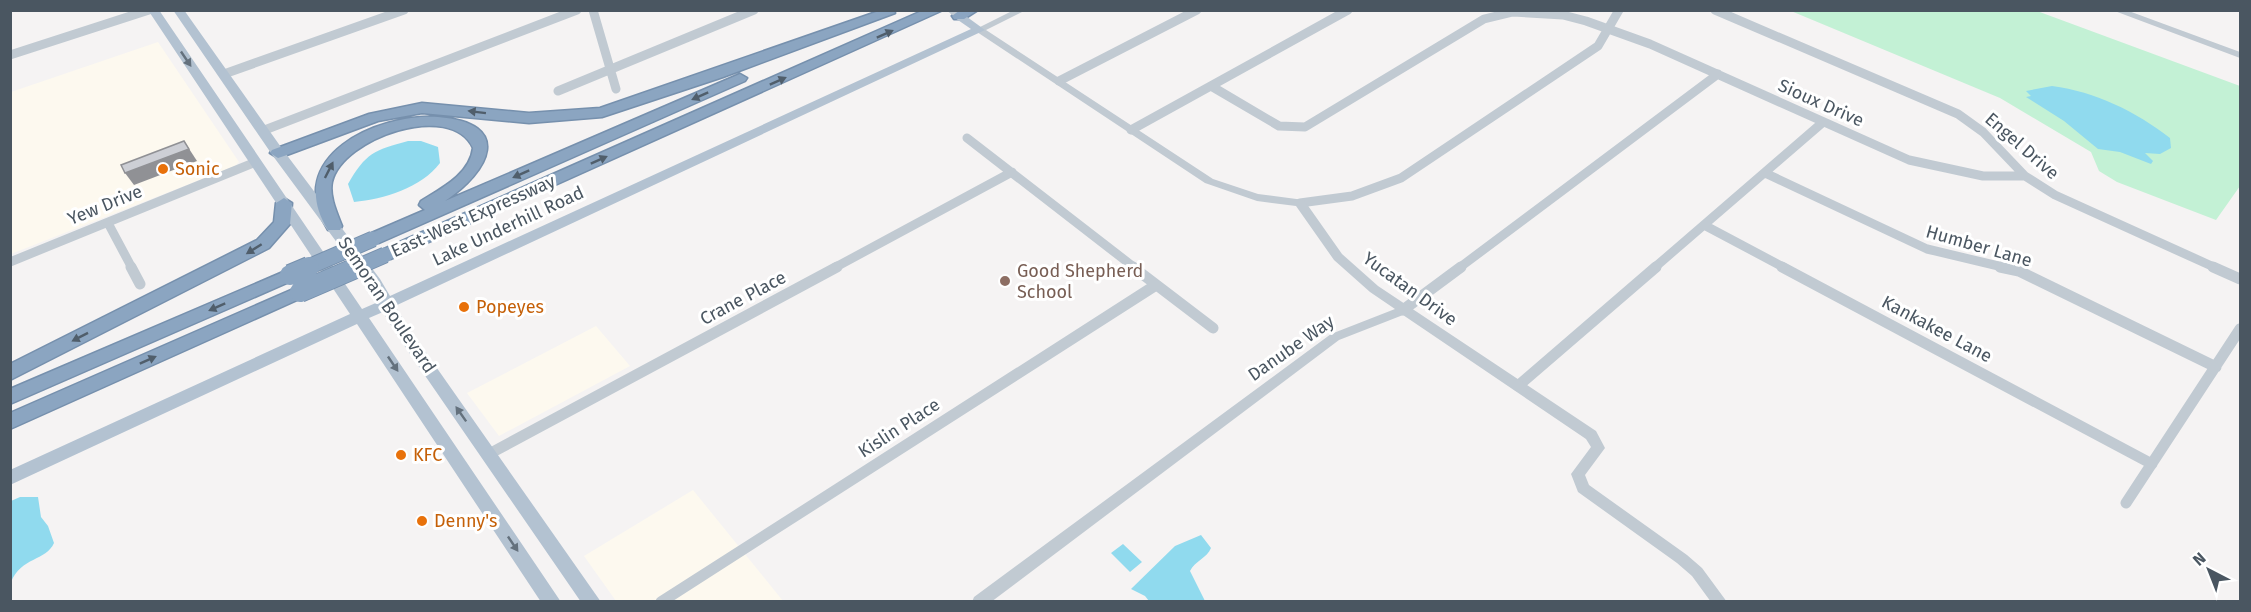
<svg xmlns="http://www.w3.org/2000/svg" width="2251" height="612" font-family="'Fira Sans',sans-serif">
<style>
.commercial{fill:#fdf9ef}
.green{fill:#c3f1d5}
.water{fill:#90daee}
.lines{fill:none;stroke-linecap:round;stroke-linejoin:round}
.motorway-casing{stroke:#7690ad;stroke-width:3}
.minor-far1{stroke:#c1cad2;stroke-width:9}
.minor{stroke:#c1cad2;stroke-width:11}
.tertiary{fill:#c1cad2;fill-rule:evenodd}
.primary{fill:#b3c2d1;fill-rule:evenodd}
.motorway{fill:#8ba5c1;fill-rule:evenodd}
.motorway-bridge-far1-casing{stroke:#7690ad;stroke-width:17;stroke-linecap:butt}
.motorway-bridge-casing{stroke:#7690ad;stroke-width:22;stroke-linecap:butt}
.motorway-bridge-far1{stroke:#8ba5c1;stroke-width:15}
.motorway-bridge{stroke:#8ba5c1;stroke-width:20}
.shaded-wall{fill:#909195}
.building{fill:#cdcfd5;stroke:#909195;stroke-width:1.5}
.oneway{fill:#505e6b}
.oneway2{fill:#64717d}
.food-dot{fill:#e8710a;stroke:#fff;stroke-width:2}
.education-dot{fill:#8d6e63;stroke:#fff;stroke-width:2}
.labels{text-anchor:middle;dominant-baseline:central;stroke-width:6;stroke-linejoin:round;paint-order:stroke}
.street-label{font-size:18px;fill:#4a5661;stroke:#fff}
.food-label{font-size:18px;fill:#c56008;stroke:#fff;text-anchor:start}
.education-label{font-size:18px;fill:#785e54;stroke:#fff;text-anchor:start}
</style>
<rect width="100%" height="100%" fill="#f5f3f3"/>
<path class="commercial" d="M158,42L239,162L235,166L11,254V92Z
M596,326L630,366L499,436L467,393Z
M693,490L783,601H616L584,556Z"/>
<path class="green" d="M1791,11H2037L2240,86V186L2216,220L2117,182L2099,171L2091,152L2000,98Z"/>
<path class="water" d="M2052,86C2096,92 2135,111 2170,138L2171,148L2160,154L2145,153L2153,161L2151,164L2120,152L2098,149L2064,121L2026,97L2031,96L2026,91Z
M408,141H421L438,147L440,163C421,188 384,199 354,202L348,184C366,153 374,150 408,141Z
M20,497H38L41,517L48,526L54,543C46,561 21,557 11,582V501Z
M1201,535L1211,548C1207,558 1195,561 1190,571L1205,601H1149L1145,596L1131,589L1175,546Z
M1123,544L1142,562L1130,572L1111,553Z"/>
<g class="lines">
<defs>
<path id="motorway" d="M882,10H893L895,13L723,77L602,117L529,123L422,113L378,121L284,156L278,158L270,153L272,150L369,114L422,103L529,113L600,108Z
M924,10H943L391,259H379L376,255L379,251Z
M960,10H978L964,19H954L952,16Z
M740,74L747,78L745,81L379,243H367L364,239L367,235L425,210L419,205L421,201C442,188 470,174 473,148C451,100 342,138 332,182C329,196 337,213 342,226L340,230H328C282,157 377,113 438,117C514,123 490,171 445,201Z
M284,198L292,203L290,224L269,248L10,380V364L257,240L274,222L276,203Z
M290,269L296,271L299,275L296,279L10,404V389Z
M300,286L306,288L309,292L306,296L10,429V413Z"/>
</defs>
<use href="#motorway" class="motorway-casing"/>
<path class="minor-far1" d="M593,10L616,89
M1715,10L1958,114L1983,132L2025,176L2055,195L2216,268
M10,55L149,10
M224,74L404,10
M1059,81L1197,10
M1211,86L1279,126L1305,127L1484,19L1513,12L1563,15L1586,21L1650,44L1909,160L1983,176H2025
M558,91L754,10
M1131,130L1348,10
M262,131L577,10
M967,138L1135,268
M1765,173L1927,249L2007,268
M1300,203L1352,196L1401,178L1598,46L1619,10
M108,223L132,268
M1704,225L1785,268
M10,262L256,162
M834,268L1012,172
M1459,268L1718,74
M1654,268L1822,123"/>
<path class="minor" d="M131,267L140,284
M1133,267L1213,328
M1782,267L2152,464
M2000,267L2019,271L2216,367
M2213,267L2240,279
M1403,310L1461,267
M1518,386L1656,267
M489,454L837,267
M2126,503L2240,329
M661,602L1156,285"/>
<path class="tertiary" d="M946,10H957L964,16L962,18H956Z
M1014,10H1026L986,30L1213,179L1258,194L1304,200L1342,254L1378,286L1596,431L1605,448L1585,475L1589,485L1687,555L1702,568L1727,602H1711L1692,576L1677,563L1578,492L1571,474L1591,447L1586,439L1403,315L1339,340L991,602H972L974,597L1331,334L1395,309L1370,292L1334,260L1296,206L1257,201L1205,183L974,30Z
M2112,10H2126L2240,52V58Z"/>
<path class="primary" d="M148,10H159L362,309L378,302L369,286L273,156L173,10H184L283,150L380,279L390,296L971,29L955,18V14H963L985,30L395,306L406,324L601,602H581L395,332L383,312L369,318L561,602H541L357,324L10,485V470L350,314Z"/>
<use href="#motorway" class="motorway"/>
<defs>
<path id="motorway-bridge-far1" d="M306,268L373,239
M355,268L385,255"/>
<path id="motorway-bridge" d="M290,275L309,267
M300,292L358,267"/>
</defs>
<use href="#motorway-bridge-far1" class="motorway-bridge-far1-casing"/>
<use href="#motorway-bridge" class="motorway-bridge-casing"/>
<use href="#motorway-bridge-far1" class="motorway-bridge-far1"/>
<use href="#motorway-bridge" class="motorway-bridge"/>
</g>
<path class="shaded-wall" d="M184,141L197,161L134,185L125,173Z"/>
<path class="building" d="M184,141L189,149L125,173L121,165Z"/>
<defs><path id="oneway-solid" d="M-6-.8H1V-3.2L6.5 0L1 3.2V.8H-6Z" transform="scale(1.5)"/></defs>
<g class="oneway">
<use href="#oneway-solid" transform="translate(885 34) rotate(-24)"/>
<use href="#oneway-solid" transform="translate(778 81) rotate(-24)"/>
<use href="#oneway-solid" transform="translate(700 96) rotate(156)"/>
<use href="#oneway-solid" transform="translate(477 112) rotate(-173)"/>
<use href="#oneway-solid" transform="translate(599 160) rotate(-24)"/>
<use href="#oneway-solid" transform="translate(329 170) rotate(-63)"/>
<use href="#oneway-solid" transform="translate(521 174) rotate(156)"/>
<use href="#oneway-solid" transform="translate(254 249) rotate(148)"/>
<use href="#oneway-solid" transform="translate(217 307) rotate(156)"/>
<use href="#oneway-solid" transform="translate(80 337) rotate(153)"/>
<use href="#oneway-solid" transform="translate(148 360) rotate(-24)"/>
</g>
<g class="oneway2">
<use href="#oneway-solid" transform="translate(186 59) rotate(56)"/>
<use href="#oneway-solid" transform="translate(393 364) rotate(56)"/>
<use href="#oneway-solid" transform="translate(461 414) rotate(-125)"/>
<use href="#oneway-solid" transform="translate(513 544) rotate(56)"/>
</g>
<g class="food-dot">
<circle cx="163" cy="169" r="6"/>
<circle cx="464" cy="307" r="6"/>
<circle cx="401" cy="455" r="6"/>
<circle cx="422" cy="521" r="6"/>
</g>
<circle class="education-dot" cx="1005" cy="281" r="6"/>
<g class="labels">
<g class="street-label">
<text transform="translate(1821 103) rotate(24)">Sioux Drive</text>
<text transform="translate(2022 146) rotate(41)">Engel Drive</text>
<text transform="translate(105 205) rotate(-22)">Yew Drive</text>
<text transform="translate(473 216) rotate(-24)">East-West Expressway</text>
<text transform="translate(508 226) rotate(-25)">Lake Underhill Road</text>
<text transform="translate(1979 246) rotate(16)">Humber Lane</text>
<text transform="translate(1410 289) rotate(36)">Yucatan Drive</text>
<text transform="translate(743 298) rotate(-28)">Crane Place</text>
<text transform="translate(387 305) rotate(56)">Semoran Boulevard</text>
<text transform="translate(1937 329) rotate(28)">Kankakee Lane</text>
<text transform="translate(1291 348) rotate(-35)">Danube Way</text>
<text transform="translate(899 428) rotate(-33)">Kislin Place</text>
</g>
<g class="food-label">
<text x="175" y="169">Sonic</text>
<text x="476" y="307">Popeyes</text>
<text x="413" y="455">KFC</text>
<text x="434" y="521">Denny's</text>
</g>
<g class="education-label">
<text x="1017" y="271">Good Shepherd<tspan x="1017" dy="21">School</tspan></text>
</g>
</g>
<rect width="2251" height="612" fill="none" stroke="#4a5661" stroke-width="24"/>
<g transform="translate(2209 570) rotate(318)" stroke="#ffffff" stroke-width="4.5" paint-order="stroke">
<path d="M0-4.5L10 22L0 15L-10 22Z" fill="#4a5661"/>
<text y="-9" font-size="16" font-weight="bold" text-anchor="middle" fill="#4a5661">N</text>
</g>
</svg>
